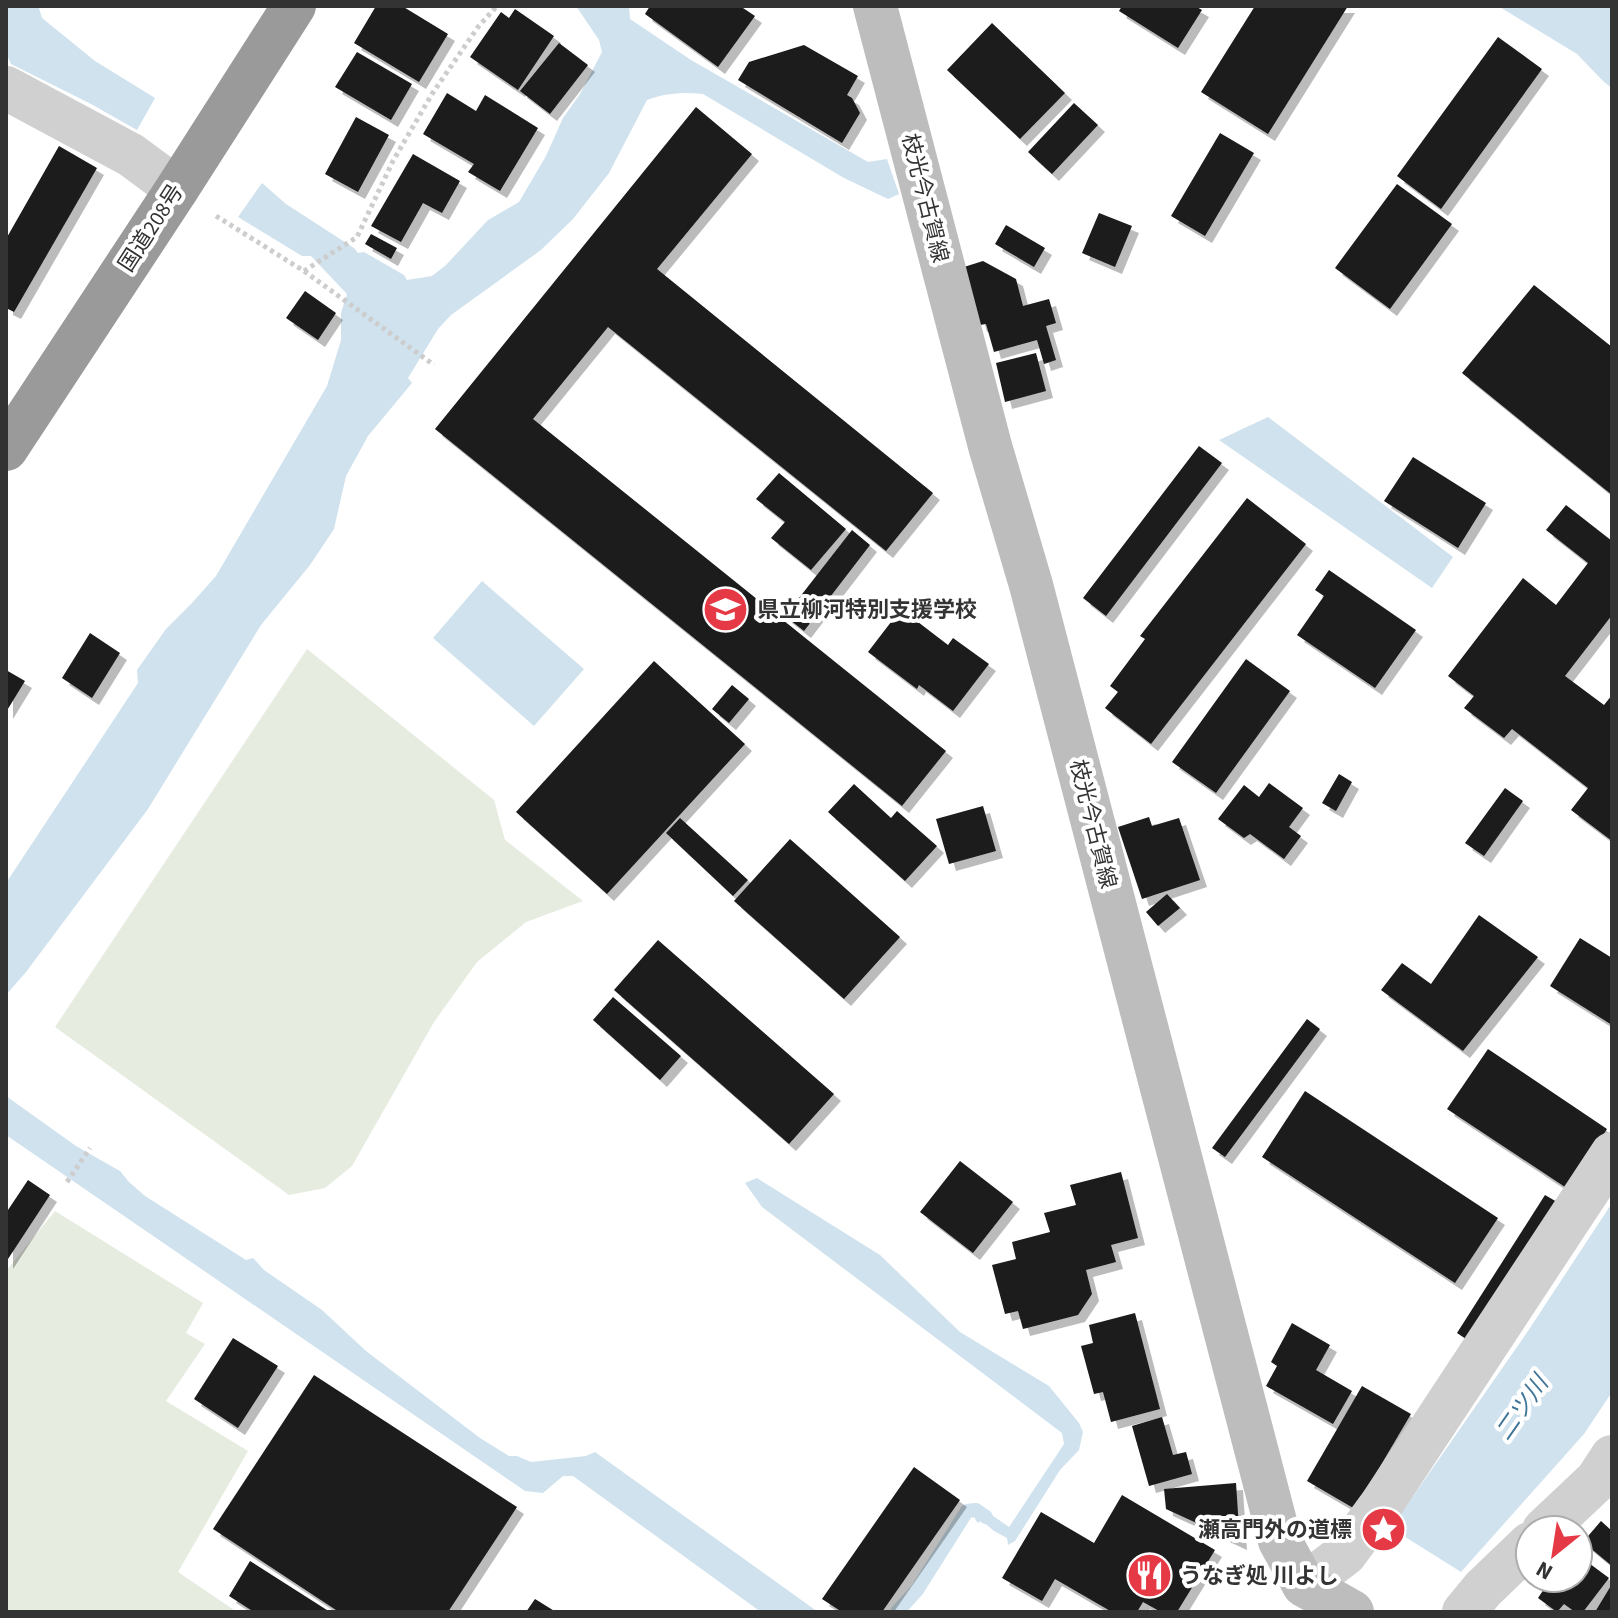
<svg xmlns="http://www.w3.org/2000/svg" width="1618" height="1618" font-family="'Source Sans 3','Noto Sans JP',sans-serif">
<style>
.green{fill:#e6ecdf}
.water{fill:#cfe2ee}
.lines{fill:none;stroke-linecap:round;stroke-linejoin:round}
.stream{stroke:#cfe2ee;stroke-width:14}
.building{fill:#1a1a1a;filter:url(#shadow)}
.path{stroke:#cdcdcd;stroke-width:5;stroke-dasharray:4 4;stroke-linecap:butt}
.street{stroke:#d0d0d0;stroke-width:44}
.secondary{stroke:#bdbdbd;stroke-width:44}
.highway{stroke:#9a9a9a;stroke-width:44}
.labels{text-anchor:middle;dominant-baseline:central;stroke-width:8;stroke-linejoin:round;paint-order:stroke}
.street-label{font-size:22px;fill:#333;stroke:#fff}
.poi-label{font-size:22px;font-weight:bold;fill:#333;stroke:#fff;text-anchor:start}
.water-label{font-size:24px;font-style:italic;fill:#3f7597;stroke:#fff}
</style>
<defs>
<filter id="shadow"><feDropShadow dx="7" dy="7" stdDeviation="0" flood-color="#0004"/></filter>
</defs>
<rect width="100%" height="100%" fill="#fff"/>
<path class="green" d="M307,649L494,800L505,840L583,901L526,922L477,962L434,1022L352,1166L325,1188L289,1195L55,1027Z
M55,1211L203,1303L186,1333L205,1344L166,1401L248,1451L178,1572L237,1612H6V1271Z"/>
<path class="water" d="M6,6H35L39,8L42,18L95,61L155,98L137,130L91,104L11,64L6,53Z
M576,6H629L630,19L691,60L868,162L887,159L899,194L888,199L844,178L703,94C683,92 666,93 647,100L609,173L573,219L541,250L451,315L438,329L408,378L412,383L368,436L346,476L334,529L310,565L261,625L148,809L26,972L6,995V883L138,683L137,670L166,629L192,603L216,576L327,386L341,340V313L347,294L311,256H302L238,217L262,183L286,204L354,248L358,253L364,252L404,275L407,280L432,276L446,265L488,220L519,202L546,156L563,118L580,94L602,52L599,40Z
M1498,6H1612V88L1604,82L1577,54Z
M1268,417L1453,557L1432,588L1219,440Z
M482,581L584,669L534,726L433,638Z
M6,1096L76,1146L120,1171L129,1182L145,1196L246,1260L253,1258L264,1270L322,1310L366,1351L480,1438L509,1456H517L531,1462L586,1456L595,1452L818,1612H761L573,1476H563L543,1493L525,1491L6,1135Z
M757,1178L880,1255L960,1332L1049,1386L1079,1423L1083,1432L1079,1450L1060,1470L1015,1541L1008,1545L1007,1538L994,1531L981,1520L978,1523L975,1519L976,1516L971,1513L976,1504L1009,1527L1064,1444L1062,1433L762,1207L745,1183Z
M1612,1203V1392L1584,1434L1461,1572L1391,1528L1528,1331Z"/>
<g class="lines">
<path class="stream" d="M897,1612L917,1590L967,1511L976,1510L986,1517"/>
</g>
<path class="building" d="M376,6H402L448,34L419,82L354,43Z
M650,6H740L755,16L718,67L645,14Z
M1122,6H1195L1202,10L1178,48L1119,11Z
M1255,6H1348L1268,134L1201,92Z
M515,9L554,36L518,90L470,57L501,12L509,18Z
M992,23L1065,93L1020,139L947,70Z
M1498,37L1542,69L1441,209L1397,176Z
M559,43L588,65L550,114L520,91Z
M804,45L858,76L847,95L852,98L860,113L842,143L738,80L749,62Z
M357,52L412,84L391,120L335,87Z
M447,93L476,111L485,95L538,128L500,191L468,172L474,164L423,134Z
M1074,103L1098,125L1052,174L1028,152Z
M696,107L752,154L657,269L933,493L886,551L608,327L533,419L946,751L902,806L435,429Z
M356,117L389,135L358,192L325,174Z
M1220,133L1254,153L1205,236L1171,216Z
M59,146L97,168L14,312L6,308V239Z
M413,154L460,181L442,213L423,203L401,242L371,226Z
M1397,184L1452,224L1390,309L1335,268Z
M1099,213L1132,226L1115,267L1082,253Z
M1006,225L1045,248L1034,267L995,244Z
M371,234L397,248L391,259L365,244Z
M983,261L1016,279L1023,306L1049,299L1056,323L1046,326L1056,360L1044,364L1037,340L994,352L986,324L980,325L964,267Z
M1534,285L1612,347V495L1462,373Z
M305,291L336,313L318,340L286,318Z
M1036,353L1046,391L1005,402L996,363Z
M1199,446L1222,463L1106,616L1083,598Z
M1413,457L1486,503L1458,548L1384,501Z
M779,473L846,529L811,570L771,538L785,522L756,499Z
M1247,498L1306,544L1151,744L1105,708L1118,692L1110,686L1145,639L1140,636Z
M1566,505L1612,541V615L1565,676L1604,705L1612,695V841L1571,810L1588,788L1512,729L1504,738L1464,708L1474,696L1448,676L1523,578L1556,605L1588,563L1546,530Z
M852,530L870,545L804,631L785,616Z
M1329,570L1416,630L1375,688L1297,635L1324,596L1315,590Z
M901,609L948,645L953,638L989,664L953,711L919,685L917,689L868,652Z
M90,633L120,653L92,698L62,678Z
M1246,659L1290,691L1216,793L1172,762Z
M654,661L745,744L607,894L516,812Z
M6,670L25,681L6,712Z
M732,685L749,699L729,723L712,709Z
M1339,774L1352,782L1336,811L1322,803Z
M1269,783L1303,808L1289,827L1301,836L1284,859L1250,834L1244,838L1218,819L1244,785L1259,797Z
M854,784L891,818L897,811L937,846L905,881L828,812Z
M1505,788L1523,801L1484,856L1465,843Z
M983,806L996,851L949,864L936,819Z
M1149,817L1152,826L1179,818L1200,880L1142,899L1118,827Z
M680,818L748,880L733,896L666,833Z
M790,839L900,937L844,999L734,901Z
M1167,894L1180,908L1158,926L1146,912Z
M1479,915L1538,957L1463,1051L1381,990L1402,963L1431,984Z
M1580,938L1612,958V1025L1550,986Z
M658,940L834,1094L789,1144L614,990Z
M613,997L681,1056L660,1080L593,1020Z
M1307,1019L1320,1029L1225,1157L1212,1148Z
M1488,1049L1607,1129L1568,1189L1447,1109Z
M1305,1091L1498,1218L1455,1283L1262,1157Z
M960,1161L1013,1202L973,1253L920,1212Z
M1121,1172L1138,1238L1111,1245L1116,1262L1086,1270L1092,1294L1078,1315L1023,1329L1018,1311L1005,1314L992,1265L1016,1259L1012,1242L1050,1232L1044,1213L1076,1205L1070,1185Z
M28,1180L50,1195L6,1262V1213Z
M1545,1195L1557,1202L1469,1341L1457,1333Z
M1135,1313L1160,1409L1111,1422L1103,1392L1094,1394L1081,1346L1093,1343L1089,1325Z
M1292,1323L1330,1345L1316,1370L1352,1391L1333,1424L1266,1386L1277,1366L1271,1362Z
M233,1338L278,1366L238,1428L194,1399Z
M314,1375L517,1507L448,1612H339L213,1529Z
M1362,1386L1411,1414L1355,1509L1307,1481Z
M1162,1417L1173,1455L1186,1452L1192,1474L1149,1486L1132,1426Z
M914,1467L960,1500L882,1612H842L822,1599Z
M1236,1483L1240,1543L1166,1509L1164,1489Z
M1122,1495L1215,1550L1177,1612H1161L1143,1602L1137,1612H1112L1055,1579L1042,1601L1002,1578L1041,1512L1094,1543Z
M1601,1521L1612,1531V1566L1583,1542Z
M1578,1555L1609,1578L1583,1612H1575L1564,1604L1557,1612L1538,1598L1544,1589L1530,1578H1578Z
M250,1561L330,1612H254L229,1596Z
M1612,1584V1612H1595Z
M535,1599L556,1612H526Z"/>
<g class="lines">
<path class="path" d="M216,216L304,271L434,365
M304,271L357,237L393,161L432,94L478,27L497,6
M67,1182L90,1148"/>
<path class="street" d="M6,88L131,155L177,189
M1544,1530L1597,1480L1612,1457
M1304,1585L1345,1554L1381,1505L1612,1154
M1464,1612L1483,1589L1530,1544"/>
<path class="secondary" d="M875,6L990,446L1031,585L1280,1541L1304,1585L1352,1612"/>
<path class="highway" d="M6,449L177,189L294,6"/>
</g>
<defs>
<symbol id="school-disc" viewBox="-11 -11 22 22"><circle r="9.5" fill="#e63946" stroke="#fff"/><path d="M0-5L7-2L0 1L-7-2ZM-4 1L0 2.5L4 1V4Q0 6-4 4Z" fill="#fff"/></symbol>
<symbol id="sight-disc" viewBox="-11 -11 22 22"><circle r="9.5" fill="#e63946" stroke="#fff"/><path d="M0-6L1.8-2.2L6-1.7L2.9 1.2L3.7 5.4L0 3.3L-3.7 5.4L-2.9 1.2L-6-1.7L-1.8-2.2Z" fill="#fff"/></symbol>
<symbol id="restaurant-disc" viewBox="-11 -11 22 22"><circle r="9.5" fill="#e63946" stroke="#fff"/><path d="M-5-6h1v4h1v-4h1v4h1v-4h1v5L-1.5 .5V6h-2V.5L-5-1ZM5-6V6H3V1.5H1.5Q1.5-4 5-6Z" fill="#fff"/></symbol>
</defs>
<g fill-rule="evenodd">
<use href="#school-disc" x="700" y="584" width="51" height="51"/>
<use href="#sight-disc" x="1358" y="1504" width="51" height="51"/>
<use href="#restaurant-disc" x="1124" y="1550" width="51" height="51"/>
</g>
<g class="labels">
<g class="street-label">
<text transform="translate(925 198) rotate(76)">枝光今古賀線</text>
<text transform="translate(151 228) rotate(-57)">国道208号</text>
<text transform="translate(1093 824) rotate(76)">枝光今古賀線</text>
</g>
<g class="poi-label">
<text x="757" y="610">県立柳河特別支援学校</text>
<text x="1352" y="1530" text-anchor="end">瀬高門外の道標</text>
<text x="1180" y="1576">うなぎ処 川よし</text>
</g>
<g class="water-label">
<text transform="translate(1522 1408) rotate(-55)">二ツ川</text>
</g>
</g>
<rect width="1618" height="1618" fill="none" stroke="#333333" stroke-width="16"/>
<g transform="translate(1554 1554) rotate(210)"><circle r="38" fill="#ffffff" stroke="#adadad" stroke-width="2"/>
<path d="M0-6L14 30L0 20L-14 30Z" fill="#e63946"/>
<text y="-12" font-size="22" font-weight="bold" text-anchor="middle" fill="#333333">N</text>
</g>
</svg>
